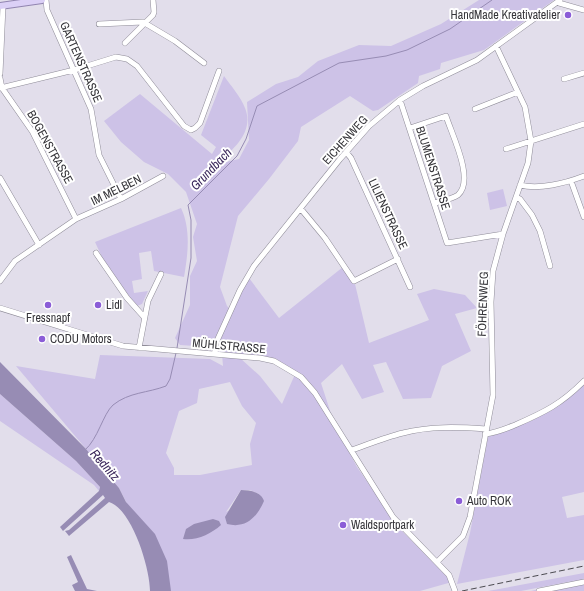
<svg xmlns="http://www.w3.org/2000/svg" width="584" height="591" font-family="'Archivo Narrow',sans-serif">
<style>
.green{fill:#cdc2e7;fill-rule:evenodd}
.water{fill:#978cb4}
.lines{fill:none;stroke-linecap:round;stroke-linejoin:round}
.stream{stroke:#978cb4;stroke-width:1}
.minor-casing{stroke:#8f8c98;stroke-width:6}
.major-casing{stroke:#9185b0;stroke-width:8}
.minor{stroke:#fff;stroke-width:5}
.major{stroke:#dbd0f6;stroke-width:6}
.rail{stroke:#4b4a50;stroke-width:1;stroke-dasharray:6 3;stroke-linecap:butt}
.poi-dot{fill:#8b5dd7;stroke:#fff;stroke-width:1.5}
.labels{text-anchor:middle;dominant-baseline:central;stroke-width:4;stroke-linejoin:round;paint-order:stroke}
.poi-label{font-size:12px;fill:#353439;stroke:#fff;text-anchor:start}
.street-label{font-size:12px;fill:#353439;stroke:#fff}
.water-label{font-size:13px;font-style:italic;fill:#382559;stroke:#fff}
</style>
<rect width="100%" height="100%" fill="#e2deeb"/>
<path class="green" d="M479,0H554L484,50L441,63L440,69L419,76L418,83L378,110L373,111L350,96L301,127L298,141L269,179L238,216L220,287L227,306L232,311L249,278L279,318L343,267L355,284L369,343L429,320L417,294L434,289L465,295L477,308L455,314L471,351L442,366L431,398L403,399L386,362L373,365L384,392L362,399L342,364L321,383L335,426L357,467L400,529L452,582L420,591H171L119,488L16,366L95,379L100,355L210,359L223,366L221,342L212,340L209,347L180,345L175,338L190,305V276L197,261L193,237L197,224L186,192L168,174L144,162L121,142L104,121L140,94L212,154L216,147L201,135L224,76C231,86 241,97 245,108C254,130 236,148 220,160L214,156L221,163L239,159L249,140L247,102L276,84L298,77L318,61L359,45L391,46L441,24ZM240,358H260L296,372L282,404L260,376ZM230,382L242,406L256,423L250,444L252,465L200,475H174V468L166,453L179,411L197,403L199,389ZM241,490H250L259,494L226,512Z
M503,189L507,206L490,210L487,193Z
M181,208C191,229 188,254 184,277L154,271L151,251L139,253L142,279L132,281L134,293L148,291L142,304L137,306L107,268L95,242Z
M584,384V492L562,497L567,518L584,515V560L457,584L470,533L488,437L533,420L559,406Z
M0,394L76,461L100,487L99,491L94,485L0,421Z
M584,573V591H531L578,580L521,591H488Z"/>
<path class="water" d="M0,362L86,449L119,488L126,502L155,534L167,561L171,591H150C150,568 132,509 109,502L69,536L65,531L69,530L105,498L103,495L63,531L60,527L99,491L100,487L76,461L0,394Z
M241,490C250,490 261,492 264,501C257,517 246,529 227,524L225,517Z
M213,519L219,521L221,525C211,534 196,541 183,539L186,529L194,524Z
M71,555L87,589L97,591H75L72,585L78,582L67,557Z"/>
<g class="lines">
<path class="stream" d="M177,348L191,258V220L188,205L237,156L246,139L257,106L339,63L386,56L407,50L450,29L492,0
M85,450C98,439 103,414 113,405C129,392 148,393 166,386L170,379L176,353"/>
<defs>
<path id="minor" d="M46,0L47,10L91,109L99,155L121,199
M559,3L584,10
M99,24L143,22L175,41L204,63
M125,43L153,15L154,12L153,0
M0,74L3,6
M0,78L2,88L32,131L76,219
M564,79L584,73
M0,88L74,70L116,57L127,59L137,66L184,126L191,130L195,128L200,123L219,71
M400,100L447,243L503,234
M475,109L518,92
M410,128L446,116C452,135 475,180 458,195C452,199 442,201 435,203
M506,149L584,124
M346,152L351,158L410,287
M0,178L39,245
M571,181L584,217
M520,185C539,190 566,183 584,176
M516,197L520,199L532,215L540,231L550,266
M301,209L325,238L354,281L398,259
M96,253L127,298L144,317
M0,281L15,261L76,219L121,199L163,176
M0,308L123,346L260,358L274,361L301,377L315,393L393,517L449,575L455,591
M139,348L148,301L161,274
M215,354L216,343L240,290L254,266L340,159L369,126L400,100L423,86L477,60L560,0
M485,434C496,433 505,429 515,425C545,412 561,404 584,381
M352,450C369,444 386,437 403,433C430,426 458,427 486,429
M438,561L463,536L470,517L493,395L491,302L493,271L503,234L528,163L531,141L525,107L496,46
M539,591L584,582"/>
<path id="major" d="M0,6L42,0"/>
</defs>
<use href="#minor" class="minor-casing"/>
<use href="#major" class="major-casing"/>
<use href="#minor" class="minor"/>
<use href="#major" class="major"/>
<path class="rail" d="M462,591L584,566"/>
</g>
<g class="poi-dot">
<circle cx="568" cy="15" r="4"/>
<circle cx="48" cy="305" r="4"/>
<circle cx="98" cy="305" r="4"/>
<circle cx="42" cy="339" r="4"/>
<circle cx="459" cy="501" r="4"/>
<circle cx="343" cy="525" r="4"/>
</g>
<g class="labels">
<g class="poi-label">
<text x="560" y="15" text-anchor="end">HandMade Kreativatelier</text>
<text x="106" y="305">Lidl</text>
<text x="48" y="318" text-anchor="middle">Fressnapf</text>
<text x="50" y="339">CODU Motors</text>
<text x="467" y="501">Auto ROK</text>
<text x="351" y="525">Waldsportpark</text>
</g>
<g class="street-label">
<text transform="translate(81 62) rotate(66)">GARTENSTRASSE</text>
<text transform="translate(345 140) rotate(-48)">EICHENWEG</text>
<text transform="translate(50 147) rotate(61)">BOGENSTRASSE</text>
<text transform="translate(433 168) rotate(72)">BLUMENSTRASSE</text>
<text transform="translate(116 190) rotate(-26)">IM MELBEN</text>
<text transform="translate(388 214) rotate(65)">LILIENSTRASSE</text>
<text transform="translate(483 304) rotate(-88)">FÖHRENWEG</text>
<text transform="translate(229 346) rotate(5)">MÜHLSTRASSE</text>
</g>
<g class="water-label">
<text transform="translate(211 169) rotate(-46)">Grundbach</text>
<text transform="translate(105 465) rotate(49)">Rednitz</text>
</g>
</g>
</svg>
